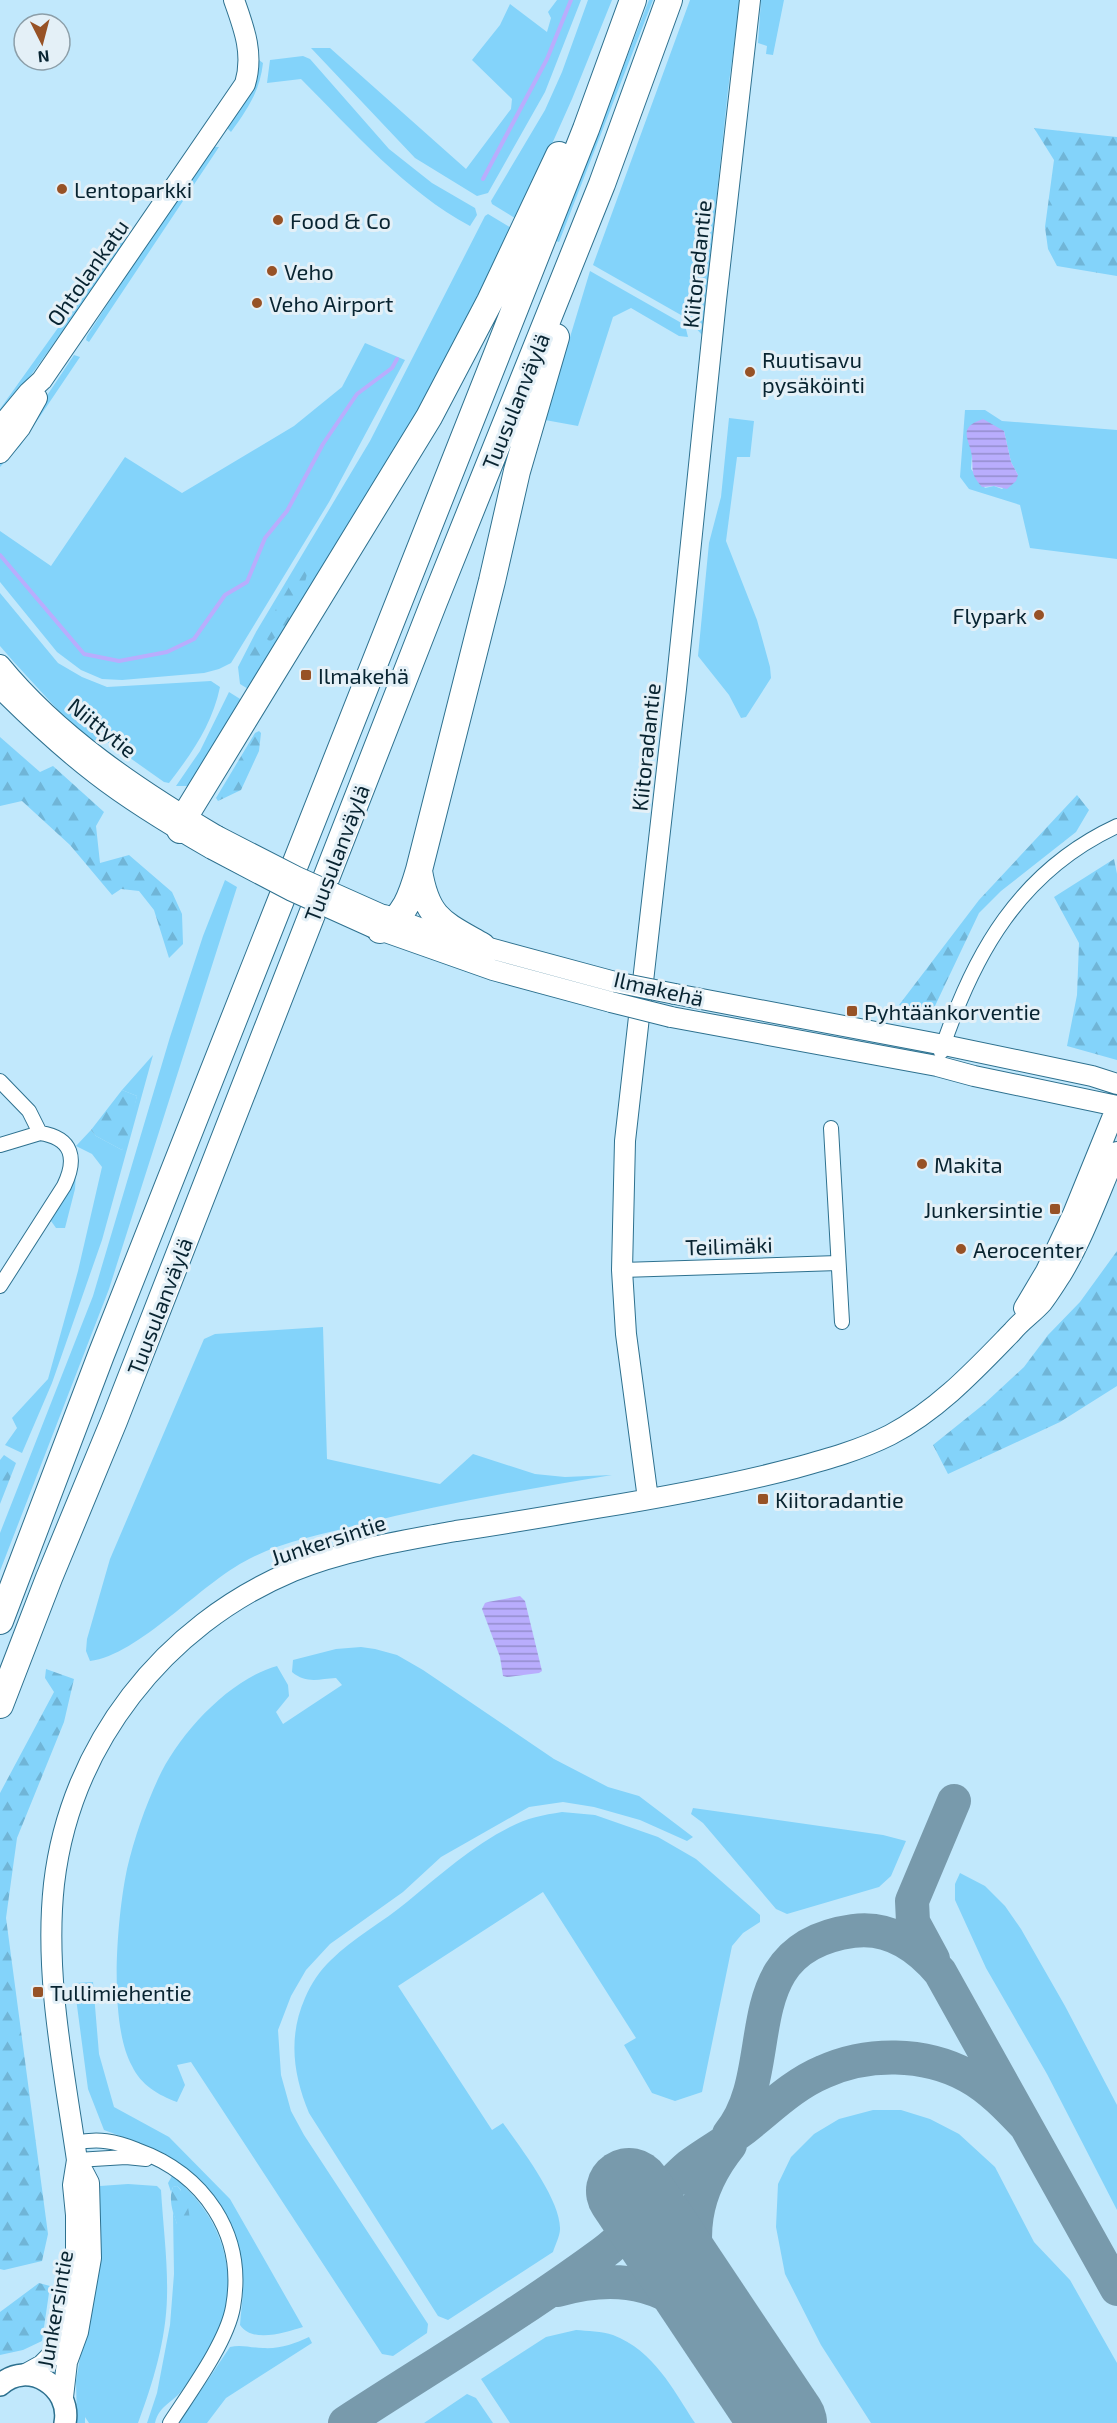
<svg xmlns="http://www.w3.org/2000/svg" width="1117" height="2423" font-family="'Exo 2',sans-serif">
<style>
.green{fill:#83d3fa;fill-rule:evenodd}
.forest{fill:url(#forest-firs)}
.water{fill:url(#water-rules)}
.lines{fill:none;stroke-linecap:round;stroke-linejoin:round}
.stream{stroke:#b9adfd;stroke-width:4}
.taxiway{stroke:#789aac;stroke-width:34}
.runway{stroke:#789aac;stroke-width:86}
.street-casing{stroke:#2e718f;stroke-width:16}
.secondary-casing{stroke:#2e718f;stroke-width:22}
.primary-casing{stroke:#2e718f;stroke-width:24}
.highway-casing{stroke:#2e718f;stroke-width:28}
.street{stroke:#fff;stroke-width:14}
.secondary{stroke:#fff;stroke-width:20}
.primary{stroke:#fff;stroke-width:21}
.highway{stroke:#fff;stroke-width:26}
.secondary-bridge-casing{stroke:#2e718f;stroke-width:22;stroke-linecap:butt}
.secondary-bridge{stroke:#fff;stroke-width:20}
.poi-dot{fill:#975226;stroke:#e4f0f7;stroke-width:2}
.labels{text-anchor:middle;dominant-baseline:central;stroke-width:6;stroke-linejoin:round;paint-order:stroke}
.poi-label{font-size:22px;fill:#082431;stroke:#e4f0f7;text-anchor:start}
.street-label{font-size:22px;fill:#082431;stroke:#e4f0f7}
</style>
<defs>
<pattern id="forest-firs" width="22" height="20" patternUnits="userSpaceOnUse" patternTransform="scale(1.5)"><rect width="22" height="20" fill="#83d3fa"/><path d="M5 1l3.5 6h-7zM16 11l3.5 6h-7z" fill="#70b5d7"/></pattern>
<pattern id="water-rules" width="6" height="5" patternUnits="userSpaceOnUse" patternTransform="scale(1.5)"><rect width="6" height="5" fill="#b9adfd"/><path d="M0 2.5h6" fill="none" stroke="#948dcd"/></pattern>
</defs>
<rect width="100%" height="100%" fill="#c1e8fc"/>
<path class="green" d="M557,0H581L545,92L488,193L477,196L415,158L311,48H330L466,169L511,109L512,99L472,60L500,25L510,4L547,32L551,18L548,12Z
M588,0H612L572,99L518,220L492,204L491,201L545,110L562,72Z
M649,0H653L559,242L556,241Z
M690,0H740L728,90L702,335L688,319L593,265Z
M761,0H784L773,55L766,54L767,46L758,43Z
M303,56L310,59L389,149L432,183L475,208L477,215L470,226C406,192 352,130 301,79L267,83L270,60Z
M259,60L263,63C260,91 247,110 231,132L227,128C242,106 255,87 259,60Z
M214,147H219L89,342L86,340L87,336L161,221Z
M488,214L513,229L463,336L253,692L240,684L238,667L256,632L370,441L485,216Z
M123,237L127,242L0,418V409Z
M590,271L685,325L688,337L679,336L631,308L613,317L578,426L545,420Z
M365,343L405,360L329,502L231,663L219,669L204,673L122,680L102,679L81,670L57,652L0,582V531L51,566L125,457L182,493L294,426L342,387Z
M74,355L80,357L20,446L0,467V460L34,415Z
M965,410H985L1002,421L1117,430V559L1030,548L1020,505L969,489L960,477ZM1004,431L1011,462L1018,475L1002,489L994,486L985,488L971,469L972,455Z
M729,418L754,421L750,457H737L726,541L757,620L770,667L771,678L746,717L741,718L729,695L698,656L709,543L721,497Z
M0,593L58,663L82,677L107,687L211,681L220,687C212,725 192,753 169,783L164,782L106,741L90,740L57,709L13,661L0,646Z
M229,692L245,702L191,786H176L200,751Z
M225,880L237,887L109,1289L0,1571V1533L93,1296L170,1037L203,936Z
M153,1055L102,1240L52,1383L22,1453L5,1445L17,1428L12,1418L48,1379L78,1271L102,1167L92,1154L76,1146L91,1130L96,1136L122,1150L137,1096L122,1090Z
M76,1173L75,1189L65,1228H56L51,1221Z
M323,1327L327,1459L440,1484L473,1454L535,1474L565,1477L612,1475C527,1489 442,1504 358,1525C322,1534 282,1542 249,1559C201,1583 139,1655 90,1661L86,1651L87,1639L110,1559L204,1339L215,1334Z
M361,1647L375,1649L397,1655L423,1670L554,1759L608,1787L639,1796L693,1837L687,1841L640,1820L594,1807L563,1802L529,1807L441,1857L403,1892L330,1944L306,1970L291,1996L278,2030L281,2075L291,2111L304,2135L428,2324L427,2333L393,2356L382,2354L191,2062L177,2065L185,2085L177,2102C158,2095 141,2085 132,2066C108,2023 117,1917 127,1869C134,1839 145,1807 158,1779C178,1735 229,1679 277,1666L288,1685L289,1696L276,1712L283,1724L342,1685L336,1678C319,1679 306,1684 292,1672L293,1660L336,1649Z
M693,1808L883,1835L906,1841L891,1876L879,1887L787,1914L776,1909L703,1823L691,1814Z
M562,1812L595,1815L658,1837L696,1859L760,1915V1922L743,1933L732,1946L702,2092L675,2101L652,2093L624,2045L636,2038L543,1892L398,1986L492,2130L503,2123C520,2147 561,2200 560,2229C560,2236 555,2245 553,2252L448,2320L438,2316L309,2113C293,2074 288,2037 305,1998C311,1984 320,1970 331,1960C353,1938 383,1922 407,1902C440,1875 472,1846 510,1827C527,1818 543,1815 562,1812Z
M960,1873L985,1886L1005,1906L1021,1929L1065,2006L1117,2105V2210L1047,2074L986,1968L955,1900V1884Z
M93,1982L99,2054L114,2107L169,2137L230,2199L303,2327C286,2332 253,2344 240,2325C241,2309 244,2294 243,2279C240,2217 207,2173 151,2148C136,2141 119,2136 104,2130L88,2089L74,1983Z
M873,2110H901L930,2119L959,2134L995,2167L1034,2242L1070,2280L1117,2363V2423H871L821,2345L785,2274L776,2227L778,2184L791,2157L814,2134L839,2119Z
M172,2176C216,2210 238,2262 224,2317C217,2342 198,2368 183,2389C174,2402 159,2405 155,2423H147L157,2393L170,2325L174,2274L173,2212L177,2224L181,2190L177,2186L173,2187L171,2192L168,2183Z
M128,2184L157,2186L161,2190C163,2225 168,2262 167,2297C166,2340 153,2383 138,2423H89L85,2417V2423H77L76,2381L82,2347L98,2188L100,2186Z
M576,2330C587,2331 602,2331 613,2335C654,2351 672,2388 695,2423H510L481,2379L546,2337Z
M309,2337L312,2343L226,2398L207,2423H179L230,2347C241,2344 252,2348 263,2348C280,2349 294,2344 309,2337Z
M467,2394L476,2398L493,2423H424Z"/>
<path class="forest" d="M1034,128L1117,137V276L1057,266L1048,249L1045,227L1054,160Z
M303,563L306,564L308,570L296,619L270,642L266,638L269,621Z
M259,639L263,643C263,659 261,668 249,678C241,663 250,652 259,639Z
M259,731L261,733L259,751L241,790L218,801L216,798L255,733Z
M0,737L40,772L53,766L104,812L96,826L100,863L129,855L172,892L182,914L183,944L169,958L154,910L139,891L121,889L112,895L70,845L22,801L0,806Z
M1077,795L1089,810L1076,832L1001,891L979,913L934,1008L899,1005L979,900Z
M1114,859L1117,874V1060L1067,1046L1077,995L1079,943L1054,897Z
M122,1090L137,1096L127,1141L122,1150L96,1136L91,1130Z
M1117,1251V1386L1060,1422L948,1474L933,1445L984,1404L1024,1367L1048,1335L1080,1302Z
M4,1455L16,1463L0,1504V1460Z
M46,1669L74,1679L64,1722L17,1838L6,1918L48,2234L42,2261L4,2270L0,2269V1793L54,1692L45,1678Z
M177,2186C186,2195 189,2208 190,2221L186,2226L177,2224C173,2213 168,2199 173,2187Z
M39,2283L50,2286L42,2341L23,2350L0,2355V2312Z"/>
<path class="water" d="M983,419L1004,431L1011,462L1018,475L1016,481L1007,489L994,486L982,487C971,474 973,473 972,457C970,439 956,428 983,419Z
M520,1596L525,1601L542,1671L539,1673L507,1677L503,1676L500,1657L482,1609L485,1603L488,1602Z"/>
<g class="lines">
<path class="stream" d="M483,179L547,59L571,0
M0,555L84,654L119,661L167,652L194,639L225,595L247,582L265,538L287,511L323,444L357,394L392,368L397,359"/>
<path class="taxiway" d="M933,1959L913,1922L912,1901L954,1801
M729,2134C783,2069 729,1948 853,1931C889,1926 918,1946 940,1972L1117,2289
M730,2145C693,2191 686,2239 706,2296C712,2312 724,2328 733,2344
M558,2290C625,2271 669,2286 720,2332
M345,2423C431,2367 520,2314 603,2253C636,2229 658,2192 689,2166C706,2153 725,2143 742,2130C768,2110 792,2085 823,2072C867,2052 924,2052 968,2076C990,2088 1008,2107 1026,2126"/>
<path class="runway" d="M629,2191L784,2423"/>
<defs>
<path id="street" d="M941,1052C973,954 1020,871 1117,826
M0,1081L29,1111L40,1133C73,1138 77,1159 64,1186L0,1286
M831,1128L842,1322
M0,1145L40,1133
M622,1270L838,1263
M75,2143C98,2138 115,2141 137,2150C204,2174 246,2234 233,2307C227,2342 190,2392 170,2423
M77,2160L126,2157L146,2159"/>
<path id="secondary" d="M0,427L29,392L42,380L245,84C254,54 244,28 234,0
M0,453L20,428L37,398
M0,665C58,736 139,790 217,836
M0,688C30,718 62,748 96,774C132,802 172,826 212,849
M384,915L460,943L482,946L615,982
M374,928L493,970L611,1002
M675,994L944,1045L1092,1076L1117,1084
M671,1017L937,1066L974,1076L1117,1106
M1024,1308L1046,1271L1073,1214L1117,1106
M648,1499L626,1334L622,1270L625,1141L676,689L716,300L750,0
M24,2375L42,2365L52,2355L63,2329L76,2262V2215L73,2185L77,2160
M63,2397L67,2362L78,2332L91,2258L89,2183L77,2160C64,2070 44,1975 54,1884C70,1745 164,1625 293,1571C345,1550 401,1541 456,1531C503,1524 550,1516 597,1508C664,1497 730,1485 795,1468C828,1459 860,1450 890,1435C938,1410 975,1370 1012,1332C1021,1321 1033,1313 1042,1303C1049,1294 1055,1284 1061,1275C1083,1239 1100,1191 1117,1152"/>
<path id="primary" d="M0,2385C28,2359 72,2387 65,2423"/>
<path id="highway" d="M180,830L185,816L429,417L490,301L559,155
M419,871C427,919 442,923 482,946
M380,930C405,918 412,894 419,870L492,581L517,471L556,337
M0,1621L101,1355L586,129L633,0
M0,1705L49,1578L114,1421L434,602L602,184L669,0"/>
</defs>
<use href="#street" class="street-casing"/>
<use href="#secondary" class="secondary-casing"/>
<use href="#primary" class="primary-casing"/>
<use href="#highway" class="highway-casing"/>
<use href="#street" class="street"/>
<use href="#secondary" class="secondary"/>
<use href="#primary" class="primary"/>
<use href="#highway" class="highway"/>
<defs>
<path id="secondary-bridge" d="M217,836L297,877L380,914
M212,849L292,891L374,928
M615,982L675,994
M611,1002L671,1017"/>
</defs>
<use href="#secondary-bridge" class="secondary-bridge-casing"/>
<use href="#secondary-bridge" class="secondary-bridge"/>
</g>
<g class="poi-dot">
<circle cx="62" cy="189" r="6"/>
<circle cx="278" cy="220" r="6"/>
<circle cx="272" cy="271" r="6"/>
<circle cx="257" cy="303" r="6"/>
<circle cx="750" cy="372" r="6"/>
<circle cx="1039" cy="615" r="6"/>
<rect x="300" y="669" width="12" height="12" rx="3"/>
<rect x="846" y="1005" width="12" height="12" rx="3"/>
<circle cx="922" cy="1164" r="6"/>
<rect x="1049" y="1203" width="12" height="12" rx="3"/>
<circle cx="961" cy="1249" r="6"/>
<rect x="757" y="1493" width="12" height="12" rx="3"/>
<rect x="32" y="1986" width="12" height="12" rx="3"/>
</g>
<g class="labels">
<g class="poi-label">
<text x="74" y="189">Lentoparkki</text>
<text x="290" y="220">Food &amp; Co</text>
<text x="284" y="271">Veho</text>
<text x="269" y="303">Veho Airport</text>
<text x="762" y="359">Ruutisavu<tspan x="762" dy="25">pysäköinti</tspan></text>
<text x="1027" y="615" text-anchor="end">Flypark</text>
<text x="318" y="675">Ilmakehä</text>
<text x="864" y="1011">Pyhtäänkorventie</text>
<text x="934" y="1164">Makita</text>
<text x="1043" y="1209" text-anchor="end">Junkersintie</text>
<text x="973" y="1249">Aerocenter</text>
<text x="775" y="1499">Kiitoradantie</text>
<text x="50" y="1992">Tullimiehentie</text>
</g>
<g class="street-label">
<text transform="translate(696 264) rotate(-84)">Kiitoradantie</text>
<text transform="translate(87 272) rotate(-55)">Ohtolankatu</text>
<text transform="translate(515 401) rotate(-68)">Tuusulanväylä</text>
<text transform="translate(103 727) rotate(39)">Niittytie</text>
<text transform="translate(645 747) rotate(-84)">Kiitoradantie</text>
<text transform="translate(336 853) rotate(-69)">Tuusulanväylä</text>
<text transform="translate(659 988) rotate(13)">Ilmakehä</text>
<text transform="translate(729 1245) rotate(-2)">Teilimäki</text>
<text transform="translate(159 1306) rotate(-69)">Tuusulanväylä</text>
<text transform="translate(328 1539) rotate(-18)">Junkersintie</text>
<text transform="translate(54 2309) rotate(-80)">Junkersintie</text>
</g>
</g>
<g transform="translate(42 42) rotate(174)"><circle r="28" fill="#e4f0f7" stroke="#8c9ea8" stroke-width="1.5"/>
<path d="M0-4.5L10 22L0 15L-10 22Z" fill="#975226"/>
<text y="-9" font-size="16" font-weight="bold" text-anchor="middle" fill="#082431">N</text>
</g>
</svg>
